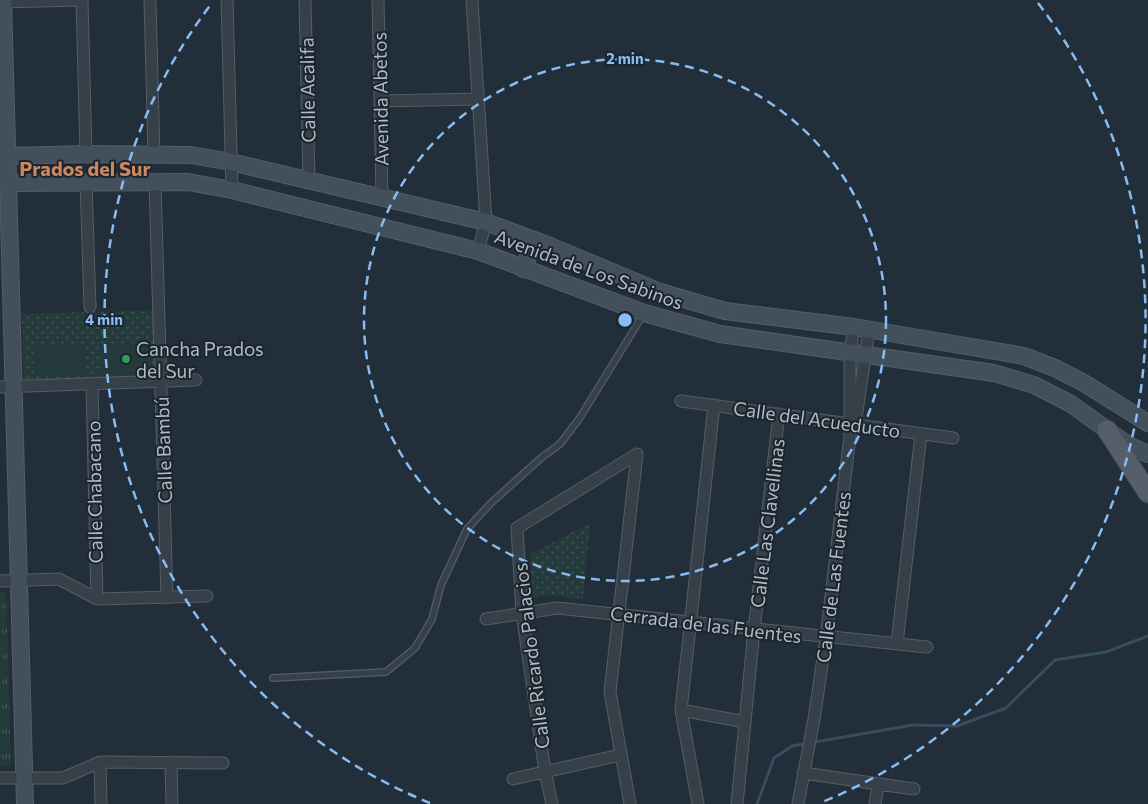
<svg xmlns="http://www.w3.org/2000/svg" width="1148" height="804" font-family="Commissioner,sans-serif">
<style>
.grass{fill:url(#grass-tufts)}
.park{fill:url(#park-dots)}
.pitch{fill:#253b3b}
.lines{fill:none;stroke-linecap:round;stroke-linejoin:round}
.stream{stroke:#364c5f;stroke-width:3}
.lane-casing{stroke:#545e67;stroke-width:8}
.street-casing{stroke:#545e67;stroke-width:13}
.secondary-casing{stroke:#545e67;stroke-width:18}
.primary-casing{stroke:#3f4952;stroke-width:21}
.lane{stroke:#364049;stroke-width:5.5}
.street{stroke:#364049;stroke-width:11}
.secondary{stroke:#444f5c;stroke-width:16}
.primary{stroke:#545f69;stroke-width:19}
.ring{fill:none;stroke:#88bcf3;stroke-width:2.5;stroke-dasharray:9 6}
.leisure-dot{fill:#2e9e5b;stroke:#1b252e;stroke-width:2}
.labels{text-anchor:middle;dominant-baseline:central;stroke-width:4;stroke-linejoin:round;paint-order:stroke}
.street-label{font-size:19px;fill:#b1bbc5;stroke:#1b252e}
.poi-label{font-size:19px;fill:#b1bbc5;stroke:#1b252e;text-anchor:start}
.neighbourhood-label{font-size:20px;font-weight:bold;fill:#cf8662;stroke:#1b252e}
.centre{fill:#88bcf3;stroke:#1b252e;stroke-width:2.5}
.ring-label{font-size:15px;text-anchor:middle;font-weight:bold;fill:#88bcf3;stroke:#1b252e;stroke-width:4;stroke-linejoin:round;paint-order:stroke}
</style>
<defs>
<pattern id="grass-tufts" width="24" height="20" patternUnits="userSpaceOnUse" patternTransform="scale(1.25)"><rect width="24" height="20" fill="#253b3b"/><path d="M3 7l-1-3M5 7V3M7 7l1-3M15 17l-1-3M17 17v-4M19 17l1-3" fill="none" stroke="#425556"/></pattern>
<pattern id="park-dots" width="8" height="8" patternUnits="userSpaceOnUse" patternTransform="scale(1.25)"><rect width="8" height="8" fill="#253b3b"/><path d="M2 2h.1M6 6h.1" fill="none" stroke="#425556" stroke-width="1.8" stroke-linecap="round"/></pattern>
</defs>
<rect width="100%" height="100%" fill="#222e39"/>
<path class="grass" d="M0,592H6L11,766H0Z"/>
<path class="park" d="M153,310L155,377L24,381L22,314Z
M590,523L583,599L551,595L533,598L530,554Z"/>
<path class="pitch" d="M151,342L152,373L102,375L101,344Z
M84,344L85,374L34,375L33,345Z"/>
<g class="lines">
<path class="stream" d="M757,804L774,758L792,746L913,725L957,726L1006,708L1055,660L1106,652L1148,636"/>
<defs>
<path id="lane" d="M273,678L386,672L415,648L432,619L441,585L467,529L491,503L541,458L560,444L579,419L643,315"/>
<path id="street" d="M82,0L86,154
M150,0L154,155
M227,0L232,190
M305,0L309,181
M378,0L382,198
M472,0L486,222L478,251
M0,2L80,0
M380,101L478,99
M86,182L90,307
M155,182L167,598
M92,384L97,599
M0,387L196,380
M681,401L953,438
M853,429L855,425L869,330
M0,581L59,579L97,599L207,596
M486,619L557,608L927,647
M897,644L921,434
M681,710L745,722
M100,762L101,804
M171,762L172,804
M803,773L914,789
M0,778H63L100,762L223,763
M513,779L620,755
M552,804L545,772L522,613L517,528L637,454
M630,804L610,692L637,454
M698,804L681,710L714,405
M737,804L754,630L779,414
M798,804L814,719L826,638L850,436V353L854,327
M875,804L878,785"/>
<path id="secondary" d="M3,0L25,804
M8,156L86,154L191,155L231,162L486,222L550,246L660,292L725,311L854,327L1024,356L1055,368L1084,383L1148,423
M9,183L188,182L232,190L478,251L644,313L720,334L994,373L1034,385L1071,404L1128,445L1148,454
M523,269L535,240"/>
<path id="primary" d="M1107,430L1148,493"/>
</defs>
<use href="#lane" class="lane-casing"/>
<use href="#street" class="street-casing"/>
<use href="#secondary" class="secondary-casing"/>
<use href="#primary" class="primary-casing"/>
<use href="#lane" class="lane"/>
<use href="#street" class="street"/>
<use href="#secondary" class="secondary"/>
<use href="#primary" class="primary"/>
</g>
<g class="ring">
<circle cx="625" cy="320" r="261"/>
<path d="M430 803A521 521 0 0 1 212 3M1038 3A521 521 0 0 1 820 803"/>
</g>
<circle class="leisure-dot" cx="126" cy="359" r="5"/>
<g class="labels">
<g class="street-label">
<text transform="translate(307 90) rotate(-91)">Calle Acalifa</text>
<text transform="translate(380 99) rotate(-91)">Avenida Abetos</text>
<text transform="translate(589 269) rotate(20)">Avenida de Los Sabinos</text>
<text transform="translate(817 419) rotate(8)">Calle del Acueducto</text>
<text transform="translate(163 450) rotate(-92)">Calle Bambú</text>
<text transform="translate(94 492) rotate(-91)">Calle Chabacano</text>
<text transform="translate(767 523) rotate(-83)">Calle Las Clavellinas</text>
<text transform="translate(833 577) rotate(-83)">Calle de Las Fuentes</text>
<text transform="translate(706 624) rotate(7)">Cerrada de las Fuentes</text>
<text transform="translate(531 656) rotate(-97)">Calle Ricardo Palacios</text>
</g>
<g class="poi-label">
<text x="136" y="348">Cancha Prados<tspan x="136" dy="22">del Sur</tspan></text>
</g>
<g class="neighbourhood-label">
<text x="85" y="168">Prados del Sur</text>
</g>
</g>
<circle cx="625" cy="320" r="8" class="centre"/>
<g class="ring-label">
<text x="625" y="64">2 min</text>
<text x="104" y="325">4 min</text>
</g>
</svg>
